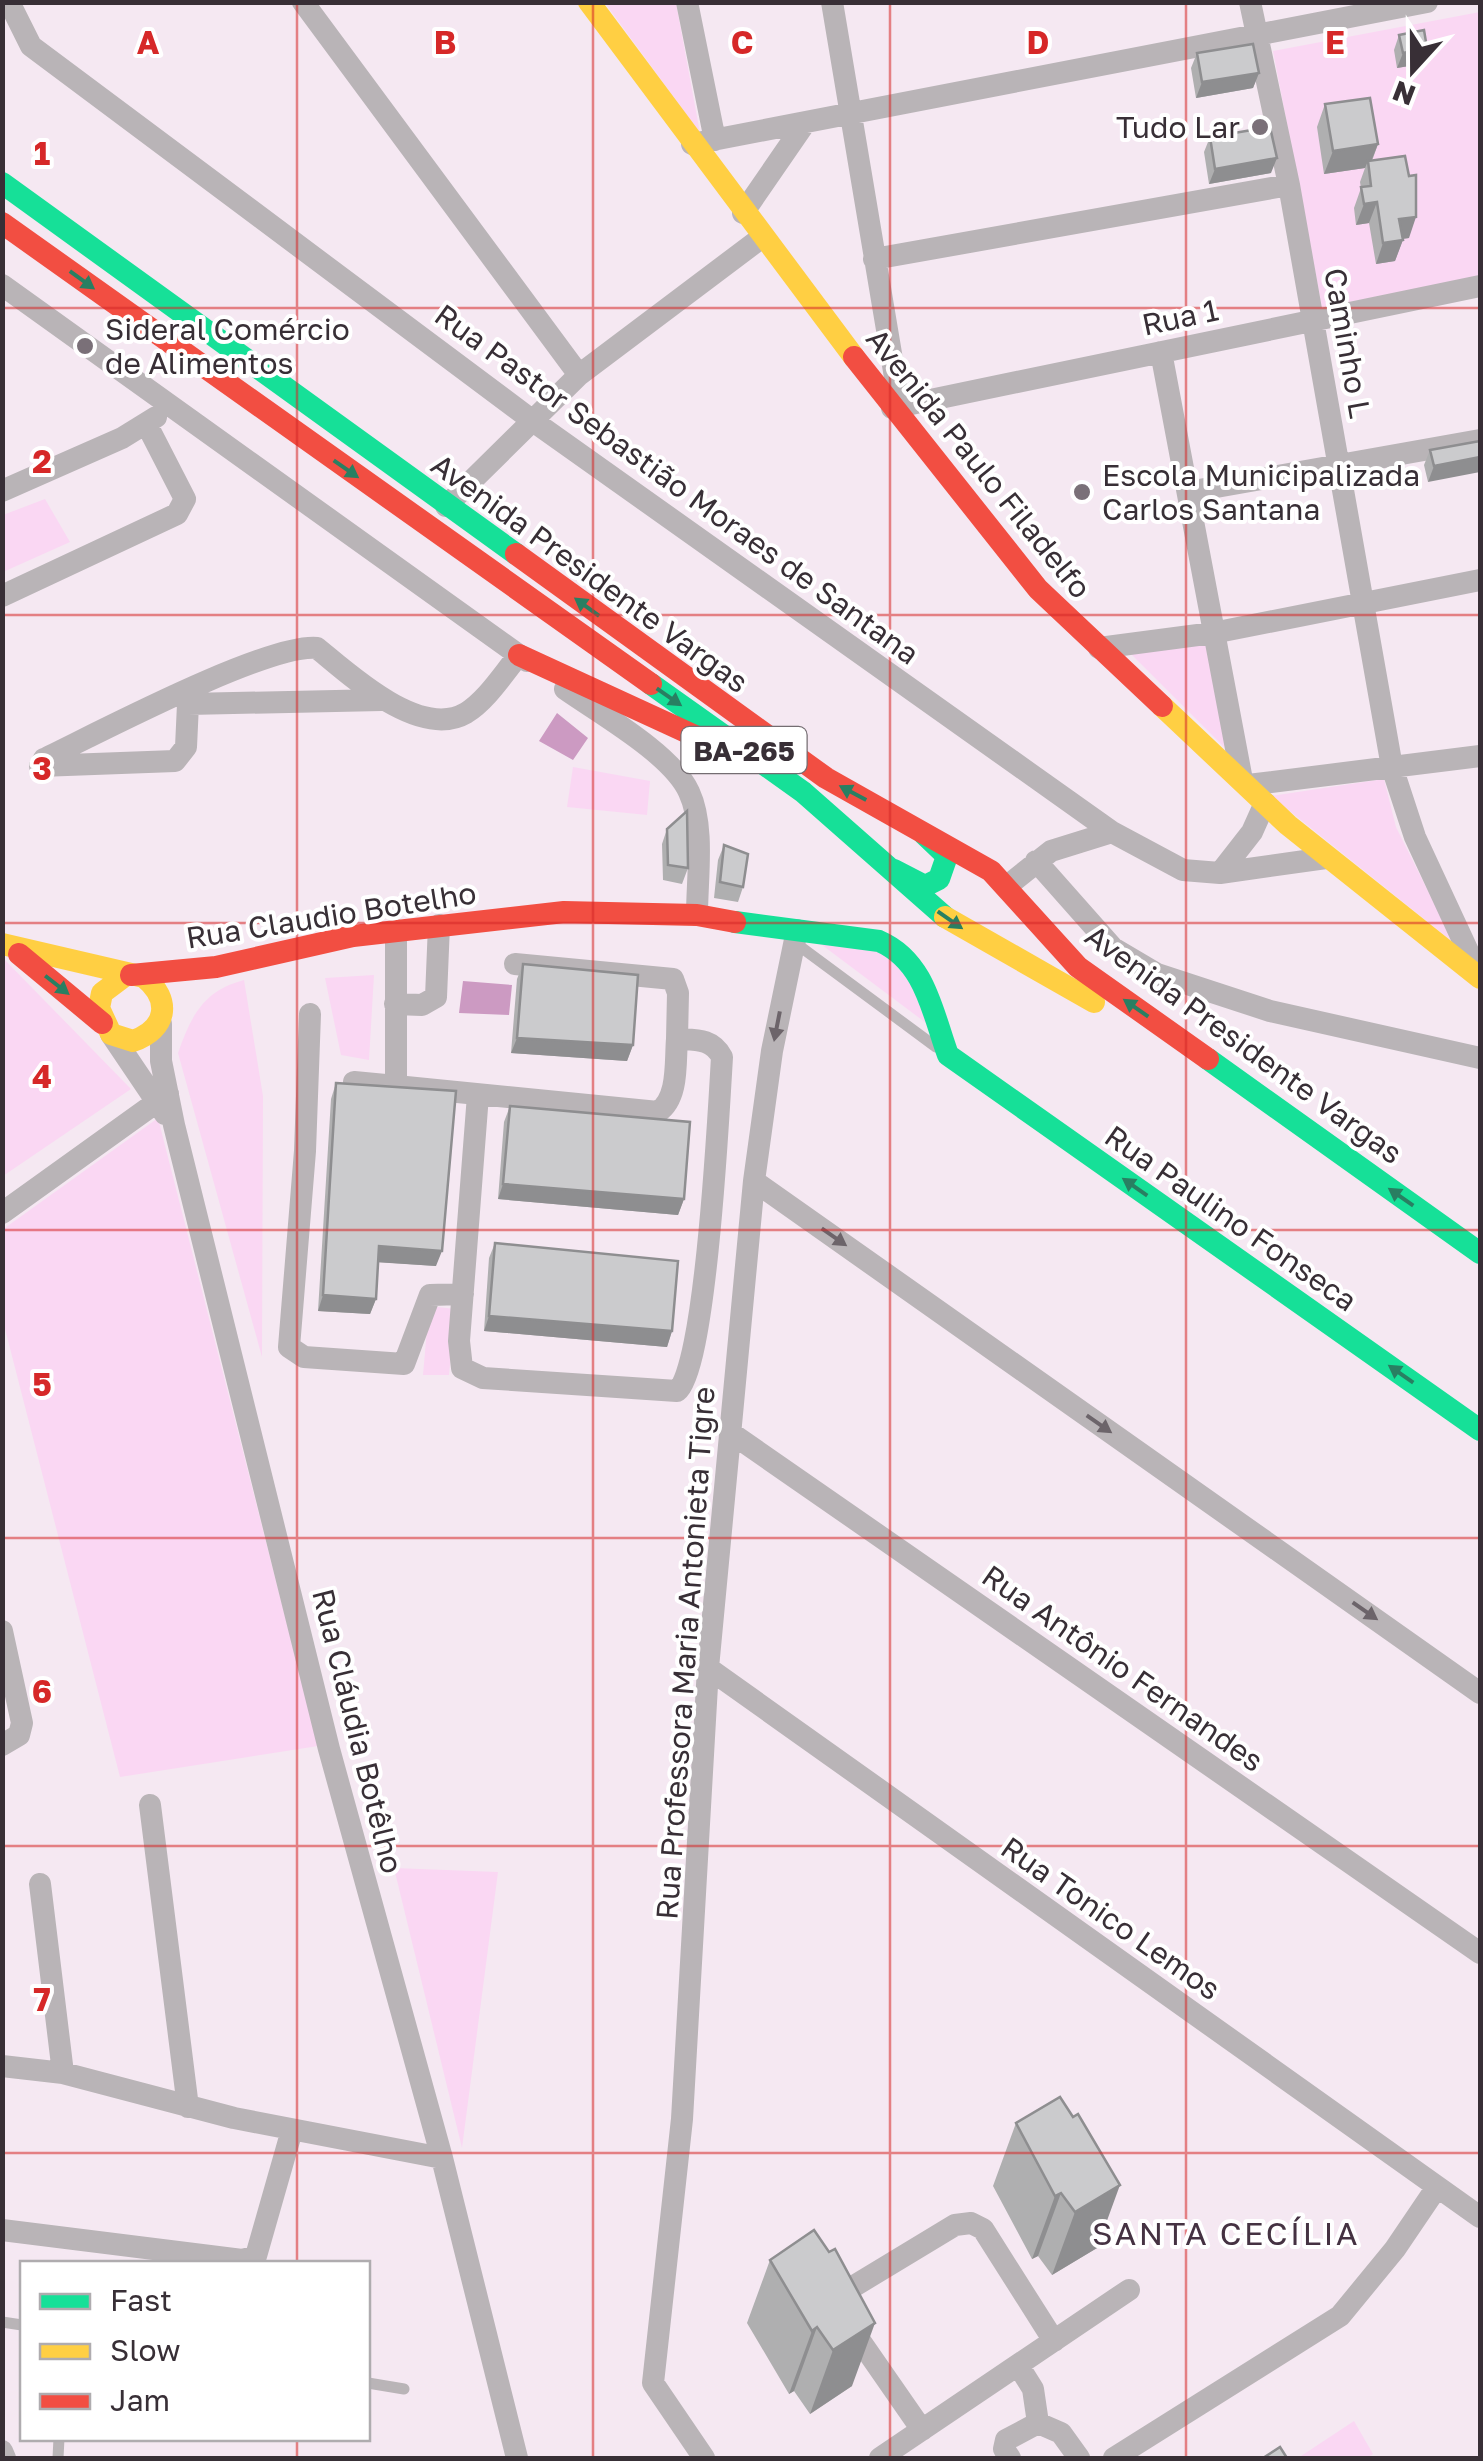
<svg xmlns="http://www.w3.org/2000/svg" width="1483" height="2461" font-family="'Golos Text',sans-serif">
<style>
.green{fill:#fad7f3}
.water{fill:#cc9ac2}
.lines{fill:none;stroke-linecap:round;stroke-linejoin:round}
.lane{stroke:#b9b4b7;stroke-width:11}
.street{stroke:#b9b4b7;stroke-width:22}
.fast{stroke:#16e098;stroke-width:22}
.slow{stroke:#ffcf43;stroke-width:22}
.jam{stroke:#f24e42;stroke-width:22}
.wall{fill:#afafb0}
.shaded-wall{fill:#8e8e90}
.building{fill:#cbcbcd;stroke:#8e8e90;stroke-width:2.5}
.oneway{fill:#297f62}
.oneway2{fill:#6c646a}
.grid{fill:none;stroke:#d62828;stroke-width:2.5;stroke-opacity:0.55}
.poi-dot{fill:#7a7078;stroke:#fff;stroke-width:4}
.labels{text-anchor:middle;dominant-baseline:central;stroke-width:8;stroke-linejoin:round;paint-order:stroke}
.shield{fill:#fff;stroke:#746d72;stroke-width:2.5}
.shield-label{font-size:28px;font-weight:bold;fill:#382f36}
.poi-label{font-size:30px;fill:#382f36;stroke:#fff;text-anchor:start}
.street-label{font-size:30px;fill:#382f36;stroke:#fff}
.neighbourhood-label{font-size:32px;letter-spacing:2.5px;fill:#453242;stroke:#fff}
.grid-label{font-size:32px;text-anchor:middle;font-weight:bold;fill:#d62828;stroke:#fff;stroke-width:8;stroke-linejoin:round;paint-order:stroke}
</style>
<rect width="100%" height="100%" fill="#f5e8f2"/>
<path class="green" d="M605,3H676L700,133Z
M1480,12V277L1322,307L1273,51Z
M45,499L70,542L3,572V515Z
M1206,638L1225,748L1126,649Z
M573,767L650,781L647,815L567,807Z
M1384,779L1396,827L1454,943L1271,796Z
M814,939L896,951L938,1032Z
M2,957L131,1089L3,1176H2Z
M374,975L369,1060L341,1055L325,978Z
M244,980L263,1096L262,1357L178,1053C191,1016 203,991 244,980Z
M158,1118L318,1746L120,1777L3,1321L2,1230Z
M429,1306L455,1309L449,1375H423Z
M394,1868L498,1872L462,2148Z
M1354,2421L1373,2454L1367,2458H1298Z"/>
<path class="water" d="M557,713L588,738L573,760L539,741Z
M463,981L512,985L509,1015L459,1013Z"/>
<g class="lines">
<path class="lane" d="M794,942L936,1047
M2,2322L22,2325
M368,2383L404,2389
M58,2458L59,2438"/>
<path class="street" d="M9,2L31,46L533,421L1112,832L1183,870L1220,873L1326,858
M303,2L579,375
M687,2L715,140
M832,2L900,407
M1250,2L1289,185L1392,767L1415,837L1478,973
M692,144L1427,2
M743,213L805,123
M874,259L1289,185
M2,285L527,661
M1161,352L1242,780
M892,408L1480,286
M2,491L122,438L156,417
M1188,492L1480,440
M446,506L579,375L761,238
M2,596L177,514L185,499L147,425
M1099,648L1213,633L1480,580
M565,689C599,713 672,754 689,792C705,826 697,878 697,915
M186,692L188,704L382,700
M188,704L186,747L175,761L40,766L44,759C96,734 268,643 317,648C350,675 420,740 466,713C487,700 503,674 519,655
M1248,785L1480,756
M1036,861L1113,948L1157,974L1270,1011L1480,1058
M1220,873L1252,832L1265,803
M1007,886L1051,851L1112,832
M396,930V1086L658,1112C679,1098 675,1062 677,1039C696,1040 712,1038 722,1057C719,1106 706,1369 677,1391L483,1378L462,1368L459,1341L478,1095
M515,964L673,979L678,993L677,1039
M395,1004L422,1005L436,997L439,925
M310,1014L305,1151L289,1347L304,1357L404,1364L430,1295L463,1294
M161,1024V1061L174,1125L329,1749L442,2158L517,2458
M111,1034L165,1114
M354,1082L396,1086
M754,1181L1480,1693
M2,1213L168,1094
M731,1433L1480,1953
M2,1631L22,1723L19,1735L2,1745
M708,1668L1480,2217
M150,1805L188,2107
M40,1884L63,2073
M2,2066L63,2073L234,2118L442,2158
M2,2230L242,2260L256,2256L292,2130
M1018,2365L1033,2389L1038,2423
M922,2430L838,2309L841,2294L955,2225L971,2223L983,2229L1054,2341
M2,2451L5,2458
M704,2458L653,2383L682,2119L708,1668L754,1181L772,1051L797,930
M880,2458L1129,2290
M1010,2458L1004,2449L1006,2440L1038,2423L1061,2433L1079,2458
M1114,2458L1340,2316L1395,2249L1437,2187"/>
<path class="fast" d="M2,183L516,554
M651,684L803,792L945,917
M894,870L925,886L939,879L947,856L924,834
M735,922L879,941C925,961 932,1011 948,1055L1480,1430
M1208,1059L1480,1253"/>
<path class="slow" d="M589,2L854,357
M1162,706L1288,825L1480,978
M945,917L1094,1002
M2,944L144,977C172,1000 167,1029 133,1041L111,1034L99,1008L102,993L126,975"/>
<path class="jam" d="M2,223L651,684
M854,357L1038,589L1162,706
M516,554L826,778L991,871L1078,967L1208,1059
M519,655L695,736
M19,954L102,1023
M131,975L216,967L353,936L564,912L697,915L735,922"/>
</g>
<path class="wall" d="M1399,35L1421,64L1397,68L1394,50Z
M1197,53L1259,73L1253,88L1196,98L1191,68Z
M1325,104L1378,144L1372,161L1409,238L1403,239L1395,261L1376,264L1369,223L1356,225L1354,208L1361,188L1360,182L1365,168L1324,174L1317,127Z
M1210,137L1271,173L1209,184L1204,152Z
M1480,441L1428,482L1424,465L1430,450Z
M667,829L688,868L682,884L663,880L662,844Z
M724,845L743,887L738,902L714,898L718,860Z
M523,964L633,1045L627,1061L511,1053L517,979Z
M336,1083L436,1266L378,1262L376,1299L370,1314L318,1311L331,1099Z
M510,1106L684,1199L678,1215L498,1199L504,1122Z
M495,1243L672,1331L667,1347L484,1331L489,1258Z
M1060,2097L1097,2248L1052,2275L1038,2256L1032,2259L993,2186L1016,2123Z
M814,2230L852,2386L810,2414L794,2391L789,2394L747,2323L770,2260Z"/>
<path class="shaded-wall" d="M1427,48L1421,64L1397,68L1403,53Z
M1259,73L1253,88L1196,98L1202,82Z
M1378,144L1369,167L1368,161L1365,168L1324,174L1333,151Z
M1277,158L1271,173L1209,184L1215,169Z
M1377,202L1369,223L1356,225L1364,204Z
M1416,217L1409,238L1392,240L1399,219Z
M1403,240L1395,261L1376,264L1383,243Z
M1480,457V472L1428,482L1434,466Z
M517,1038L633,1045L627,1061L511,1053Z
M503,1184L684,1199L678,1215L498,1199Z
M379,1246L442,1251L436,1266L374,1262Z
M323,1295L376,1299L370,1314L318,1311Z
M489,1316L672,1331L667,1347L484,1331Z
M1120,2185L1097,2248L1052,2275L1075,2212Z
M1061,2193L1038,2256L1032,2259L1055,2196Z
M875,2323L852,2386L810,2414L833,2350Z
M817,2327L794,2391L789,2394L812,2331Z"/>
<path class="building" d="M1424,30L1427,48L1403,53L1399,35Z
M1253,44L1259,73L1202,82L1197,53Z
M1370,98L1378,144L1333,151L1325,104Z
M1270,127L1277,158L1215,169L1210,137Z
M1405,156L1409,176L1416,175V217L1399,219L1403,240L1383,243L1377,202L1364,204L1361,187L1371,186L1368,161Z
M1480,441V457L1434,466L1430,450Z
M687,811L688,868L668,865L667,829Z
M724,845L748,854L743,887L720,882Z
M523,964L638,975L633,1045L517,1038Z
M336,1083L456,1091L442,1251L379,1246L376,1299L323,1295Z
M510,1106L690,1122L684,1199L503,1184Z
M495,1243L678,1261L672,1331L489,1316Z
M1060,2097L1073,2117L1078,2114L1120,2185L1075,2212L1061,2193L1055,2196L1016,2123Z
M814,2230L829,2252L835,2249L875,2323L833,2350L817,2327L812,2331L770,2260Z
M1280,2447L1287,2458H1263Z"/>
<defs><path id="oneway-solid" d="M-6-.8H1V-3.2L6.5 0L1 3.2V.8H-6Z" transform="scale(2.5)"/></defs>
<g class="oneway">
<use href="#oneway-solid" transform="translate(82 280) rotate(36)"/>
<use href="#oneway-solid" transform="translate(346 469) rotate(35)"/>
<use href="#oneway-solid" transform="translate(587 607) rotate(-144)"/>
<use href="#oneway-solid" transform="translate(669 697) rotate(35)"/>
<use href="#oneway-solid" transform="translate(853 793) rotate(-152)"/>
<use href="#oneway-solid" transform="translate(950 920) rotate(35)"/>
<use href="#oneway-solid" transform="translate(57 985) rotate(38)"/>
<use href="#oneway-solid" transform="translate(1136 1008) rotate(-145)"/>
<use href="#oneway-solid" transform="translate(1135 1187) rotate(-145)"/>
<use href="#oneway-solid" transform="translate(1401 1197) rotate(-145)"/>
<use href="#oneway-solid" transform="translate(1401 1374) rotate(-145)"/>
</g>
<g class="oneway2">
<use href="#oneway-solid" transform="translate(777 1026) rotate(101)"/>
<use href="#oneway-solid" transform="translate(834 1237) rotate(35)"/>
<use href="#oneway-solid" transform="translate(1099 1424) rotate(35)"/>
<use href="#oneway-solid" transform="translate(1365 1611) rotate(35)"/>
</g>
<path class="grid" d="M297,2V2264M593,2V2458M890,2V2458M1186,2V2458M2,308H1480M2,615H1480M2,923H1480M2,1230H1480M2,1538H1480M2,1846H1480M2,2153H1480M297,2438V2458"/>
<g class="poi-dot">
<circle cx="1260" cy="127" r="10"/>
<circle cx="85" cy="346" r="10"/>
<circle cx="1082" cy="492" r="10"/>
</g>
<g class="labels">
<rect class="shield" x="681.5" y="727" width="125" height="46" rx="8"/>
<g class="shield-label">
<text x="744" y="750">BA-265</text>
</g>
<g class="poi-label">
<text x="1240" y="127" text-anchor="end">Tudo Lar</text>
<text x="105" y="329">Sideral Comércio<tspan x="105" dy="34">de Alimentos</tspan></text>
<text x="1102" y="475">Escola Municipalizada<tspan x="1102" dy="34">Carlos Santana</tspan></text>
</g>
<g class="street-label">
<text transform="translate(1180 317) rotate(-12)">Rua 1</text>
<text transform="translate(1348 343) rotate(80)">Caminho L</text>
<text transform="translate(979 463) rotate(51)">Avenida Paulo Filadelfo</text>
<text transform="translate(677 484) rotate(36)">Rua Pastor Sebastião Moraes de Santana</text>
<text transform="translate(590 573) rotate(36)">Avenida Presidente Vargas</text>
<text transform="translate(331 915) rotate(-9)">Rua Claudio Botelho</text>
<text transform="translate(1244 1044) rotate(36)">Avenida Presidente Vargas</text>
<text transform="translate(1231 1218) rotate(35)">Rua Paulino Fonseca</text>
<text transform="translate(685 1653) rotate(-86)">Rua Professora Maria Antonieta Tigre</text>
<text transform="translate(1123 1668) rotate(35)">Rua Antônio Fernandes</text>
<text transform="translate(358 1731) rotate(76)">Rua Cláudia Botêlho</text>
<text transform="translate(1111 1918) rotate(35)">Rua Tonico Lemos</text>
</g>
<g class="neighbourhood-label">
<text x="1226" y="2233">SANTA CECÍLIA</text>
</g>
</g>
<g class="grid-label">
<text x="148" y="54">A</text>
<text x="445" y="54">B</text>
<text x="742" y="54">C</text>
<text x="1038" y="54">D</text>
<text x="1335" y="54">E</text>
<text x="42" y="165">1</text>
<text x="42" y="473">2</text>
<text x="42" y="780">3</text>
<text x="42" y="1088">4</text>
<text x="42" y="1396">5</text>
<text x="42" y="1703">6</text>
<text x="42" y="2011">7</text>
</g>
<rect width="1483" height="2461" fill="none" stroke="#382f36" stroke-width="10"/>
<rect x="20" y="2261" width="350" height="180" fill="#ffffff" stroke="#afacaf" stroke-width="2.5"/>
<rect x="40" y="2294" width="50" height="15" fill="#16e098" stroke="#afacaf" stroke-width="2.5"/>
<text x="110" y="2311" font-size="30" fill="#382f36">Fast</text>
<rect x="40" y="2344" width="50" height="15" fill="#ffcf43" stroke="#afacaf" stroke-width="2.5"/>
<text x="110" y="2361" font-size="30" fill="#382f36">Slow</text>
<rect x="40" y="2394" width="50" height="15" fill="#f24e42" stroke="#afacaf" stroke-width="2.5"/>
<text x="110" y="2411" font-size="30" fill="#382f36">Jam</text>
<g transform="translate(1413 70) rotate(201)" stroke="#ffffff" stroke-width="8" paint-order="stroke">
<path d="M0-8L18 38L0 25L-18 38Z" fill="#382f36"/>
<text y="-15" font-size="28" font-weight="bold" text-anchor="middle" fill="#382f36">N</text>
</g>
</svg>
